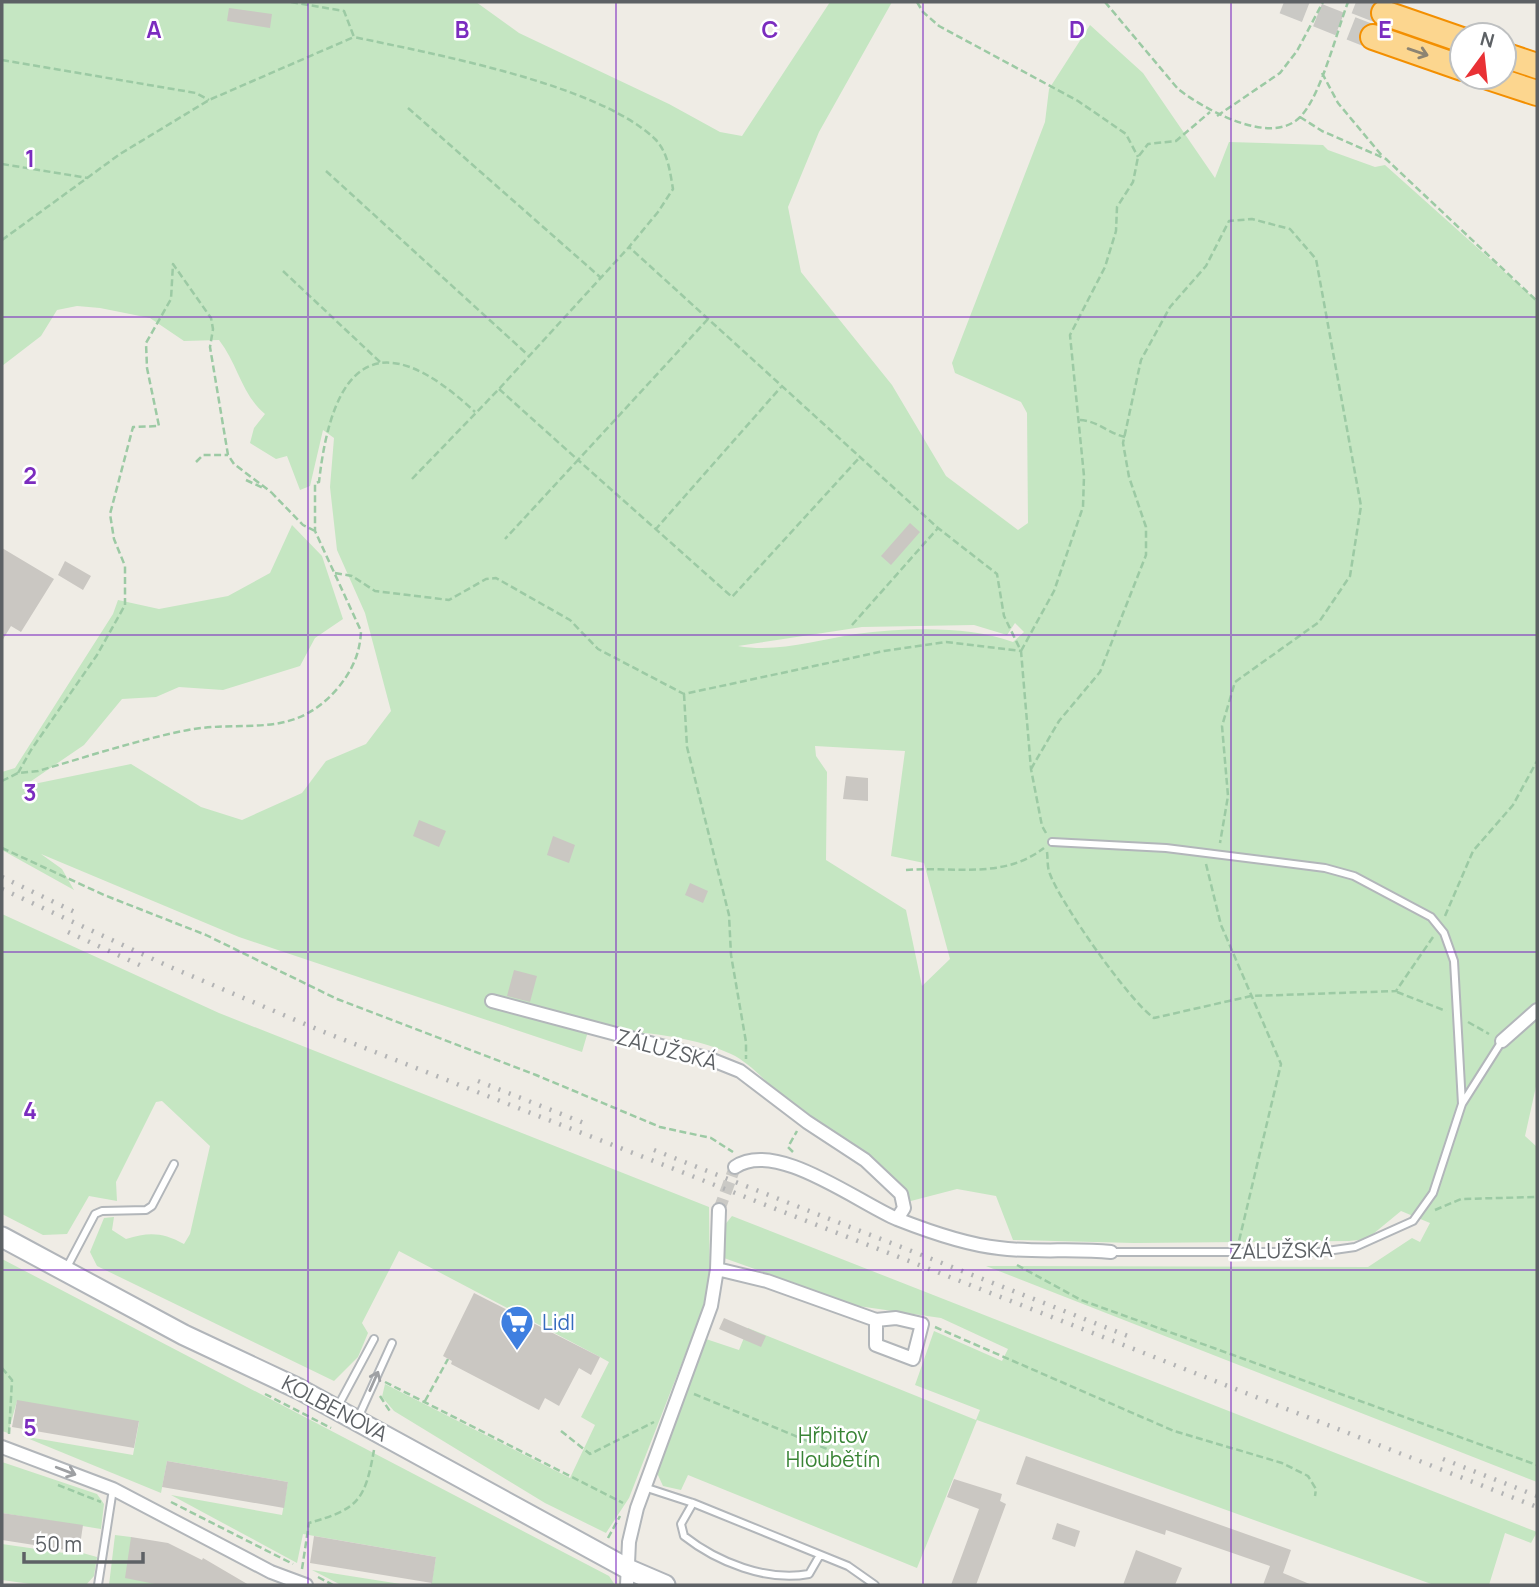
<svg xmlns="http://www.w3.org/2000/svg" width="1539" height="1587" font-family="Manrope,sans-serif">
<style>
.green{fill:#c5e6c2;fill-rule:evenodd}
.building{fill:#cac7c2}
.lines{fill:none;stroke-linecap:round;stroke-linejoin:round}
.street-tunnel{stroke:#cac9c5;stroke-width:12;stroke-dasharray:12 6;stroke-linecap:butt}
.highway-tunnel{stroke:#cac9c5;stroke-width:24;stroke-dasharray:24 12;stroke-linecap:butt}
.lane-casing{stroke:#b2b6ba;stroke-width:10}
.street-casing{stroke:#b2b6ba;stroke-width:16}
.secondary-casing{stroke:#b1b5ba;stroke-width:23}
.highway-casing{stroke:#f38f01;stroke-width:28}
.path{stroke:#9ccaa4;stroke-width:2.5;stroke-dasharray:7 3.5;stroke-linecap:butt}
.lane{stroke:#fff;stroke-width:6}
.street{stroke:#fff;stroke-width:12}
.secondary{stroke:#fff;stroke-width:19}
.highway{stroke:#fcd68f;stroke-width:24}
.rail{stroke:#b3b4b5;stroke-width:4.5;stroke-dasharray:2 9;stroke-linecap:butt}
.oneway{stroke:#8d8472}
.oneway2{stroke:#9ea0a3}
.grid{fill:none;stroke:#7b2cbf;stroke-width:2;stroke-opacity:0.55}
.labels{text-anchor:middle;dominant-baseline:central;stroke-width:5;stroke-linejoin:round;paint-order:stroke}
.street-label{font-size:21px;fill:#5d6165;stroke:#fff}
.shop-label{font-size:21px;fill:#366cbe;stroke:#fff;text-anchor:start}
.park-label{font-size:21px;fill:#398435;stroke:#fff}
.grid-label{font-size:23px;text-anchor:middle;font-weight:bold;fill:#7b2cbf;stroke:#fff;stroke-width:5;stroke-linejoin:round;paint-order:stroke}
</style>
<rect width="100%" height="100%" fill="#efece5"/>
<path class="green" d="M2,2H476L519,33L669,104L720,132L742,136L830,2H892L819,132L788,207L801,272L892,385L946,476L1018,530L1028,523L1027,413L1021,402L955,373L952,363L1045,122L1049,89L1090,25L1143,73L1215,178L1229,142L1323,145L1328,150L1375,167L1385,165L1537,301V1082L1525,1136L1537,1147V1482L986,1266L1368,1267L1412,1238L1420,1242L1430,1223L1401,1211L1367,1239L1349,1241L1134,1243L1013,1240L996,1196L957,1189L907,1202C878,1170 840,1149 807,1121C783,1102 757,1066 731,1054C688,1034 635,1032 589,1028L582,1052L239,937L41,854L62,869L74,890L2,850V772L15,768L113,614L118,600L159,609L228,596L270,573L292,525L322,556L343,619L315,638L300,666L223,690L179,687L156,697L122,699L84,745L24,786L131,764L201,807L242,820L302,793L326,761L366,744L391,711L365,613L337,550L330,487L334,438L323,430L310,486L300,490L287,456L276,459L250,443L254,428L265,414C241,394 238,364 219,340L184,341L150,318L100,308L77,306L57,310L41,336L2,366ZM1015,623L1024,632L1013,642C966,625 905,628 856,634C817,640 778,653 738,646L862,627L974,625L1007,635ZM815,746L905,751L891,856L924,863L950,959L922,986L906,910L826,860L827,772L816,756Z
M2,914L219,1013L709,1207L710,1291L629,1498L606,1533L545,1503L394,1411L382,1397L385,1384L570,1478L595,1425L581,1417L609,1362L600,1357L399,1251L362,1323L368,1333L358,1357L334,1381L97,1266L90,1252L104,1218L114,1217L112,1230L126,1239C149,1232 162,1232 184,1244L190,1234L210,1146L162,1101L156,1102L116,1182L117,1201L89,1196L67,1234L43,1235L2,1214Z
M732,1216L1537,1532L1531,1543L1505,1533L1489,1585H1434L977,1420L917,1568L688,1475L681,1490L663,1486L657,1473L706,1339L739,1350L748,1328L976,1420L980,1410L915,1385L934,1331L1002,1361L1008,1349L941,1318L858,1306L724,1258L723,1227Z
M2,1259L609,1576L615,1585H431L436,1557L303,1534L297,1563L171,1495L282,1515L288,1482L167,1461L161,1493L22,1436L133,1455L139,1422L17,1401L8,1433L2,1431Z
M2,1462L97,1494L104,1504L101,1529L2,1513Z
M115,1535L131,1537L160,1585H109Z
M2,1544L78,1555L79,1552L97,1557L94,1576L86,1585H38L2,1580Z
M312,1570L407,1585H341Z"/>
<path class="building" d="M229,8L272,14L270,28L227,21Z
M910,523L920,532L891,565L881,556Z
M2,548L54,579L21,632L11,626L2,641Z
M65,561L91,576L83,590L58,575Z
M846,776L868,778V801L843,799Z
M419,820L446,831L439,847L413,836Z
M553,836L575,845L569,863L547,855Z
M690,883L708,891L703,903L685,895Z
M514,970L537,976L530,1002L507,996Z
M474,1293L600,1357L591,1375L579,1368L559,1406L545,1398L539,1410L451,1364L452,1361L443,1356Z
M724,1318L766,1336L761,1347L719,1329Z
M17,1400L139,1421L134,1448L12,1427Z
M1026,1456L1291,1550L1283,1573L1312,1585H1263L1270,1566L1166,1530L1165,1535L1016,1484Z
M167,1461L288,1482L284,1508L162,1487Z
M954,1479L1002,1494L1000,1501L1006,1504L976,1585H951L979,1509L947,1497Z
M2,1513L83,1525L79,1552L2,1540Z
M1057,1523L1080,1531L1075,1547L1052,1539Z
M314,1536L436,1557L432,1583L310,1563Z
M131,1537L168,1543L202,1560L203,1558L249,1585H160L125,1578Z
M1136,1550L1182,1568L1175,1585H1123Z"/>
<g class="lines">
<path class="street-tunnel" d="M719,1210L735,1167"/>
<path class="highway-tunnel" d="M1284,2L1373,37
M1356,2L1384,13"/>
<defs>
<path id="lane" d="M1052,842L1166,848L1325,868L1354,876L1431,917L1444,933L1454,961L1462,1104
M1111,1252H1320L1355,1247L1413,1221L1433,1193L1462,1104L1502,1041
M66,1269L95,1214L102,1211L146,1210L152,1206L174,1164
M337,1408L374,1339
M358,1418L392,1343
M644,1487L693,1503L848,1566L875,1585
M693,1503L681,1524L684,1536C717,1562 767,1582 809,1574L820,1555
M98,1585L113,1489"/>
<path id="street" d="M492,1001L710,1059L740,1071L807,1122L865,1160L901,1194L904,1208L897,1219
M1502,1041L1537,1010
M735,1167C776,1139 857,1202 897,1219C925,1230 969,1245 999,1248C1036,1253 1073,1248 1111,1252
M717,1269L767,1281L876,1320V1345L913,1359L922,1324L896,1318L876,1320
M2,1447L113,1489L271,1572L306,1585
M627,1585L629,1542L637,1508L711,1306L717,1269L719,1210"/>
<path id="secondary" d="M2,1237L184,1335L299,1389L630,1570L665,1585"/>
<path id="highway" d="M1384,13L1462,40
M1373,37L1462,68
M1504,55L1537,66
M1488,77L1537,93"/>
</defs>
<use href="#lane" class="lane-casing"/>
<use href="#street" class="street-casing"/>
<use href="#secondary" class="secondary-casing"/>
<use href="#highway" class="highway-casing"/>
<path class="path" d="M291,2L344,11L354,37C433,54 598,84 655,139C668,152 670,172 673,189L658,212L629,247L938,528L997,574L1004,616L1021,651L1031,769L1042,826L1046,833
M917,2L923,12L939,26L1078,101L1126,134L1138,157
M1105,2L1178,89C1204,109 1272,148 1301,116C1321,95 1337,31 1348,2
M2,60L196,93L209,100
M1322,73L1338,103L1383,157
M408,108L600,277
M1217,116L1280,73L1297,51L1323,2
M1300,117L1322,131L1386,159L1537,301
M2,164L88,178
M326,171L528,355
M2,240L120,154L209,100L354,37
M283,271L380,362
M708,319L578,460L732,597L860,457
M499,389L578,460L505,539
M1080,420C1098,421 1108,433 1125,437
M196,462L203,455H228
M412,479L499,389L629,247
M246,480L265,489
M271,492L303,525L315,531
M655,530L781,387
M335,573L352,576L375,591L449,600L486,579L496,578L570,620L598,649L684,694L884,651L946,642L1021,651
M852,625L938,528
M1021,651L1054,591L1083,507L1084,476L1070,335L1105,267L1116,231L1117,207L1133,182L1138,157L1148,144L1176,141L1210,112
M684,694L687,747L729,915L731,955L746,1042V1059
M1031,769L1059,721L1100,672L1146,555V527L1129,477L1123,443L1141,360L1170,307L1206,266L1229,221L1252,219L1290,229L1316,259L1361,506L1350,576L1319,622L1235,682L1222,726L1228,796L1220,843
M18,773L31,750L97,655L125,605V566L114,539L110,514L133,427L159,426L147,368L146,343L171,299L173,264L211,318L213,329L210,347L228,455L234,464L271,492
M2,781L18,773L38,771C86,757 134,741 183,731C243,718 291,742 337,689C352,671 360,654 361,631L315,531V483L319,482C332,364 377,320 475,412
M2,848L104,895L206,935L337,999L536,1075L660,1127L711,1138L733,1152
M1047,852C1048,859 1047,868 1050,874C1060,902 1129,1001 1154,1018L1251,996L1396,991L1433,937
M1206,864L1221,925L1281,1064L1239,1241
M906,870C956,866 1002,880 1044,848
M1445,916L1473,851L1513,805L1537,761
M1397,992L1446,1011
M1468,1022L1489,1034
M793,1152L788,1147L797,1131
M1435,1210L1461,1199L1537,1197
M1017,1265L1081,1300L1537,1465
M935,1327L1174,1431L1282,1463L1308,1476L1316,1489L1315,1496
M2,1368L12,1380L9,1434
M385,1382L623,1503
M265,1394L331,1428
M694,1394L827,1449
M380,1396L391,1413
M425,1401L448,1359
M561,1431L590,1454L654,1422
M58,1485L101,1502
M171,1502L293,1564
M608,1538L620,1516
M302,1569L309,1523C358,1509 365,1501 374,1450
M318,1577L333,1585"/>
<use href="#lane" class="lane"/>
<use href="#street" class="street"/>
<use href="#secondary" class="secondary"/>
<use href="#highway" class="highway"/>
<path class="rail" d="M2,877L81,915
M2,889L168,966L319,1030L1537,1507
M68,932L144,967
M478,1081L589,1125
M654,1150L1133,1338
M1443,1459L1537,1496"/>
</g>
<defs><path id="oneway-shaft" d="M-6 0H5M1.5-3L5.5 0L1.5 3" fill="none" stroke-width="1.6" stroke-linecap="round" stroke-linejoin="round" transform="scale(1.75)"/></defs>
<use class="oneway" href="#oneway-shaft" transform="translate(1418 52) rotate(19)"/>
<g class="oneway2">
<use href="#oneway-shaft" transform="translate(374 1381) rotate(-66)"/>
<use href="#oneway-shaft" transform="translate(66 1471) rotate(21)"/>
</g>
<path class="grid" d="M308,2V1585M616,2V1585M923,2V1585M1231,2V1585M2,317H1537M2,635H1537M2,952H1537M2,1270H1537"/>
<defs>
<symbol id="supermarket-pin" viewBox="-11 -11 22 30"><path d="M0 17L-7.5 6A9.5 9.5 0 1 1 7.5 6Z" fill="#3f7fe0" stroke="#fff"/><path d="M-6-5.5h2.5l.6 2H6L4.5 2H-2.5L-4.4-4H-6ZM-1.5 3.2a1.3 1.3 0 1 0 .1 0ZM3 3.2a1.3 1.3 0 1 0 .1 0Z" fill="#fff"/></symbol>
</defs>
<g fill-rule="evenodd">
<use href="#supermarket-pin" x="498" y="1303" width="38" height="52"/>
</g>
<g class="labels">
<g class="street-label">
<text transform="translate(667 1049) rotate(15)">ZÁLUŽSKÁ</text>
<text transform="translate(1281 1250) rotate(-1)">ZÁLUŽSKÁ</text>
<text transform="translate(335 1408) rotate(28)">KOLBENOVA</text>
</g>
<g class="shop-label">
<text x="542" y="1322">Lidl</text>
</g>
<g class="park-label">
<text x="833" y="1435">Hřbitov<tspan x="833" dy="24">Hloubětín</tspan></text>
</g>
</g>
<g class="grid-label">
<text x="154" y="38">A</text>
<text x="462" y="38">B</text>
<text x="770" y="38">C</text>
<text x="1077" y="38">D</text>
<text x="1385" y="38">E</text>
<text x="30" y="167">1</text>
<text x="30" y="484">2</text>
<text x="30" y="801">3</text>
<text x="30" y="1119">4</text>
<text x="30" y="1436">5</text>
</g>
<rect width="1539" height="1587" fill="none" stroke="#5d6165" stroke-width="7"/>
<g transform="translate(1483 56) rotate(15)"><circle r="33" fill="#ffffff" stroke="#bec0c1" stroke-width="2"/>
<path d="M0-5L12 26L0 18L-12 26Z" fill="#e93135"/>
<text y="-10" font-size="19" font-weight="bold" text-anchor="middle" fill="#5d6165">N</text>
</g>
<path d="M24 1552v10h119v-10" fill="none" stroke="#5d6165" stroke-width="3.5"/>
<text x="35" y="1552" font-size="21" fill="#5d6165" stroke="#ffffff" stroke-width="5" paint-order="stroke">50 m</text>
</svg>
